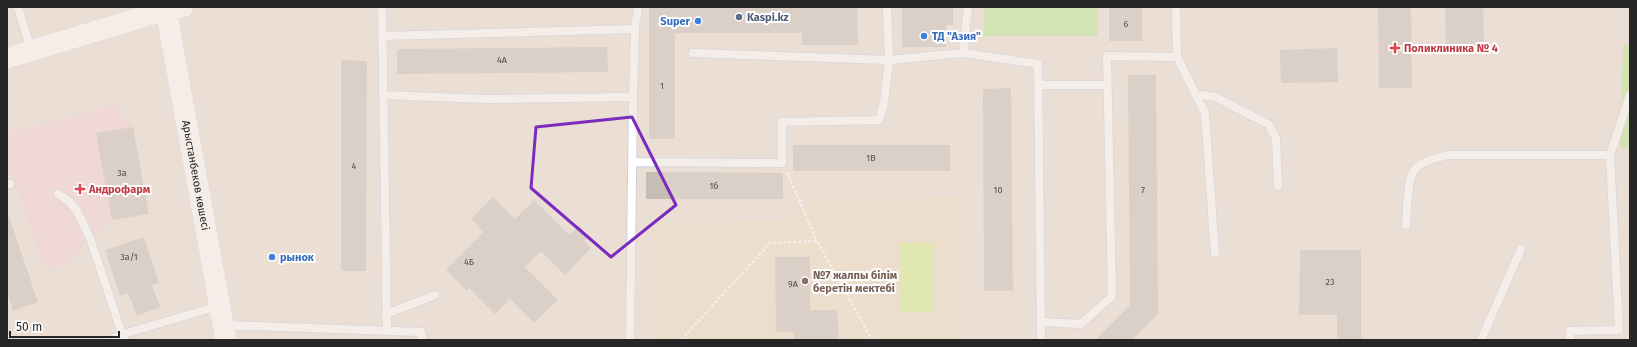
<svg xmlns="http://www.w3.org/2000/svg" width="1637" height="347" font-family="'Fira Sans',sans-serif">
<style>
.education{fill:#f0dbc2}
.medical{fill:#f4d1d7}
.green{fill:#b7e98b}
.pitch{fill:#d2f285}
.building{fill:#c5beb5}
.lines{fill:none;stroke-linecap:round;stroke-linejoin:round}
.service-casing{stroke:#cbd2e2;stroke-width:10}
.tertiary-casing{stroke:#cbd2e2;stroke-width:22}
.path{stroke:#fff;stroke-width:2.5;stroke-dasharray:3 2;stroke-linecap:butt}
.service{stroke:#fff;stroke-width:8}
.tertiary{stroke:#fff;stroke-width:21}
.marked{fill:none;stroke:#7b2cbf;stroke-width:3;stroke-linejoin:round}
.service-dot{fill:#5c6f8a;stroke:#fff;stroke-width:1.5}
.shop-dot{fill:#3f7fe0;stroke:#fff;stroke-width:1.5}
.health-dot{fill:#e0444e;stroke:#fff;stroke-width:1.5}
.education-dot{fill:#8d6e63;stroke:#fff;stroke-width:1.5}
.labels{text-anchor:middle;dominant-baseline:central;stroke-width:4;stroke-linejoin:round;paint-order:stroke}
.number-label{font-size:9px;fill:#4e4c4a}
.service-label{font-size:11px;font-weight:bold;fill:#4e5e75;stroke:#fff;text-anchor:start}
.shop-label{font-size:11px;font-weight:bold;fill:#366cbe;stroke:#fff;text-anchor:start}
.health-label{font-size:11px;font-weight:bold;fill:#be3a42;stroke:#fff;text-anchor:start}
.street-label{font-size:11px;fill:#262626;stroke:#fff}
.education-label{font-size:11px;font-weight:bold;fill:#785e54;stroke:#fff;text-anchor:start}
</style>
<rect width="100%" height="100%" fill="#ebdfd5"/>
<path class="education" d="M958,197L959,340H651V223L787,221L808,202Z"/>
<path class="medical" d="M114,105L133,127L149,214L112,220L90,238L66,264L45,271L7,161V134Z"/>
<path class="green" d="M984,7H1097L1098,36H984Z
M1630,44V149L1620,148L1623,45Z"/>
<path class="pitch" d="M900,243H934V312H900Z"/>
<path class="building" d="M649,7H857L858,45H802V33H675V139H649Z
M902,7H953V25H946V47H902Z
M1109,7H1142V41H1109Z
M1378,7H1411L1412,88H1379Z
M1445,7H1483L1484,46L1446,47Z
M607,47L608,72L397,74V49Z
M1337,48L1338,82L1281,83L1280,50Z
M341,60L367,61L366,271H341Z
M1128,75H1156L1158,314L1132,340H1095L1130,305Z
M1011,88L1013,291H984L983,89Z
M133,127L149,214L112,220L96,133Z
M793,145H950V171H793Z
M646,172L783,173V199H646Z
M493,197L515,219L534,200L569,235L579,226L589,237L584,241L591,248L565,275L541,251L525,267L558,300L534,323L510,299L495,314L469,288L467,291L446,270L484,232L471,219Z
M7,216H9L38,302L13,311L7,293Z
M144,237L159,282L152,285L160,307L137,316L128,293L120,296L105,250Z
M1300,250H1361V340H1337V315H1299Z
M775,257H810V310H837L839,340H795L794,332H776Z"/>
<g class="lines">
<defs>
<path id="service" d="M18,7L31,50
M382,7L387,331
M383,36L635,29
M693,53L889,60L963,53L1038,64L1041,340
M963,53L968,7
M1177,57L1205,113L1215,253
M1038,85H1107
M383,95L486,99L633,97
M1197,96L1202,95L1215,97L1268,124L1276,138L1278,186
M633,162L782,163V122L879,120L884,103L889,60L887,7
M7,184H10
M58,194L70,202L77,211L90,238L124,340
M1406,225C1407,213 1407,178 1415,169C1424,160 1437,158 1449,155H1610
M386,314L435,295
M1041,322L1081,324L1112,296L1107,56L1177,57L1176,7
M224,325L421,332L422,340
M109,340L123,334L219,306
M630,340L633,97L635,29L638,7
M1481,340L1521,249
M1570,340V331L1619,330L1610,155L1630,95"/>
<g id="tertiary">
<path id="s1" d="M166,10L226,340"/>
<path d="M7,58L166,10L183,7"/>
</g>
</defs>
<use href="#service" class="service-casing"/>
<use href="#tertiary" class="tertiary-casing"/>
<path class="path" d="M787,172L817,241
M681,340L770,243L817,241L872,340"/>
<use href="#service" class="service"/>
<use href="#tertiary" class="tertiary"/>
</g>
<path d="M0 0H1637V347H0ZM632,117L676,205L611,257L531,188L536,127Z" fill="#ebdfd5" fill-opacity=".55" fill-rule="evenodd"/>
<path class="marked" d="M632,117L676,205L611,257L531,188L536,127Z"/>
<circle class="service-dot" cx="739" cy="17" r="4"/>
<g class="shop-dot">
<circle cx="698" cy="21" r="4"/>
<circle cx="924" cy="36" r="4"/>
<circle cx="272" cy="257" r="4"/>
</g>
<g class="health-dot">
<path d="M1393 42h4v4h4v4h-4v4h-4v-4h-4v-4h4z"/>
<path d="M78 183h4v4h4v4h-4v4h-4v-4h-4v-4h4z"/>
</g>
<circle class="education-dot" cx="805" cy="281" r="4"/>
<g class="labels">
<g class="number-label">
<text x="1126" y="24">6</text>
<text x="502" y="60">4А</text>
<text x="662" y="86">1</text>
<text x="871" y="158">1В</text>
<text x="354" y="166">4</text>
<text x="122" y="173">3а</text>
<text x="714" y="186">1б</text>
<text x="998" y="190">10</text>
<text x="1143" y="190">7</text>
<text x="129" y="257">3а/1</text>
<text x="469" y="262">4Б</text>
<text x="1330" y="282">23</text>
<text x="793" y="284">9А</text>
</g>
<g class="service-label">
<text x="747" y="17">Kaspi.kz</text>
</g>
<g class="shop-label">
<text x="690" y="21" text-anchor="end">Super</text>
<text x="932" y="36">ТД "Азия"</text>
<text x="280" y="257">рынок</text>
</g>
<g class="health-label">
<text x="1404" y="48">Поликлиника № 4</text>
<text x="89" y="189">Андрофарм</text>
</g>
<g class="street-label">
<text stroke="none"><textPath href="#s1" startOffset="168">Арыстанбеков көшесі</textPath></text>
</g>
<g class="education-label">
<text x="813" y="275">№7 жалпы білім<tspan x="813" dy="13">беретін мектебі</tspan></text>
</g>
</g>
<rect width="1637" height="347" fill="none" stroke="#262626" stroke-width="16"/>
<path d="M10 331v6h109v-6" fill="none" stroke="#262626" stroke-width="2"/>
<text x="16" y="331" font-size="12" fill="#262626" stroke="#ffffff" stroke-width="3" paint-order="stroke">50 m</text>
</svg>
